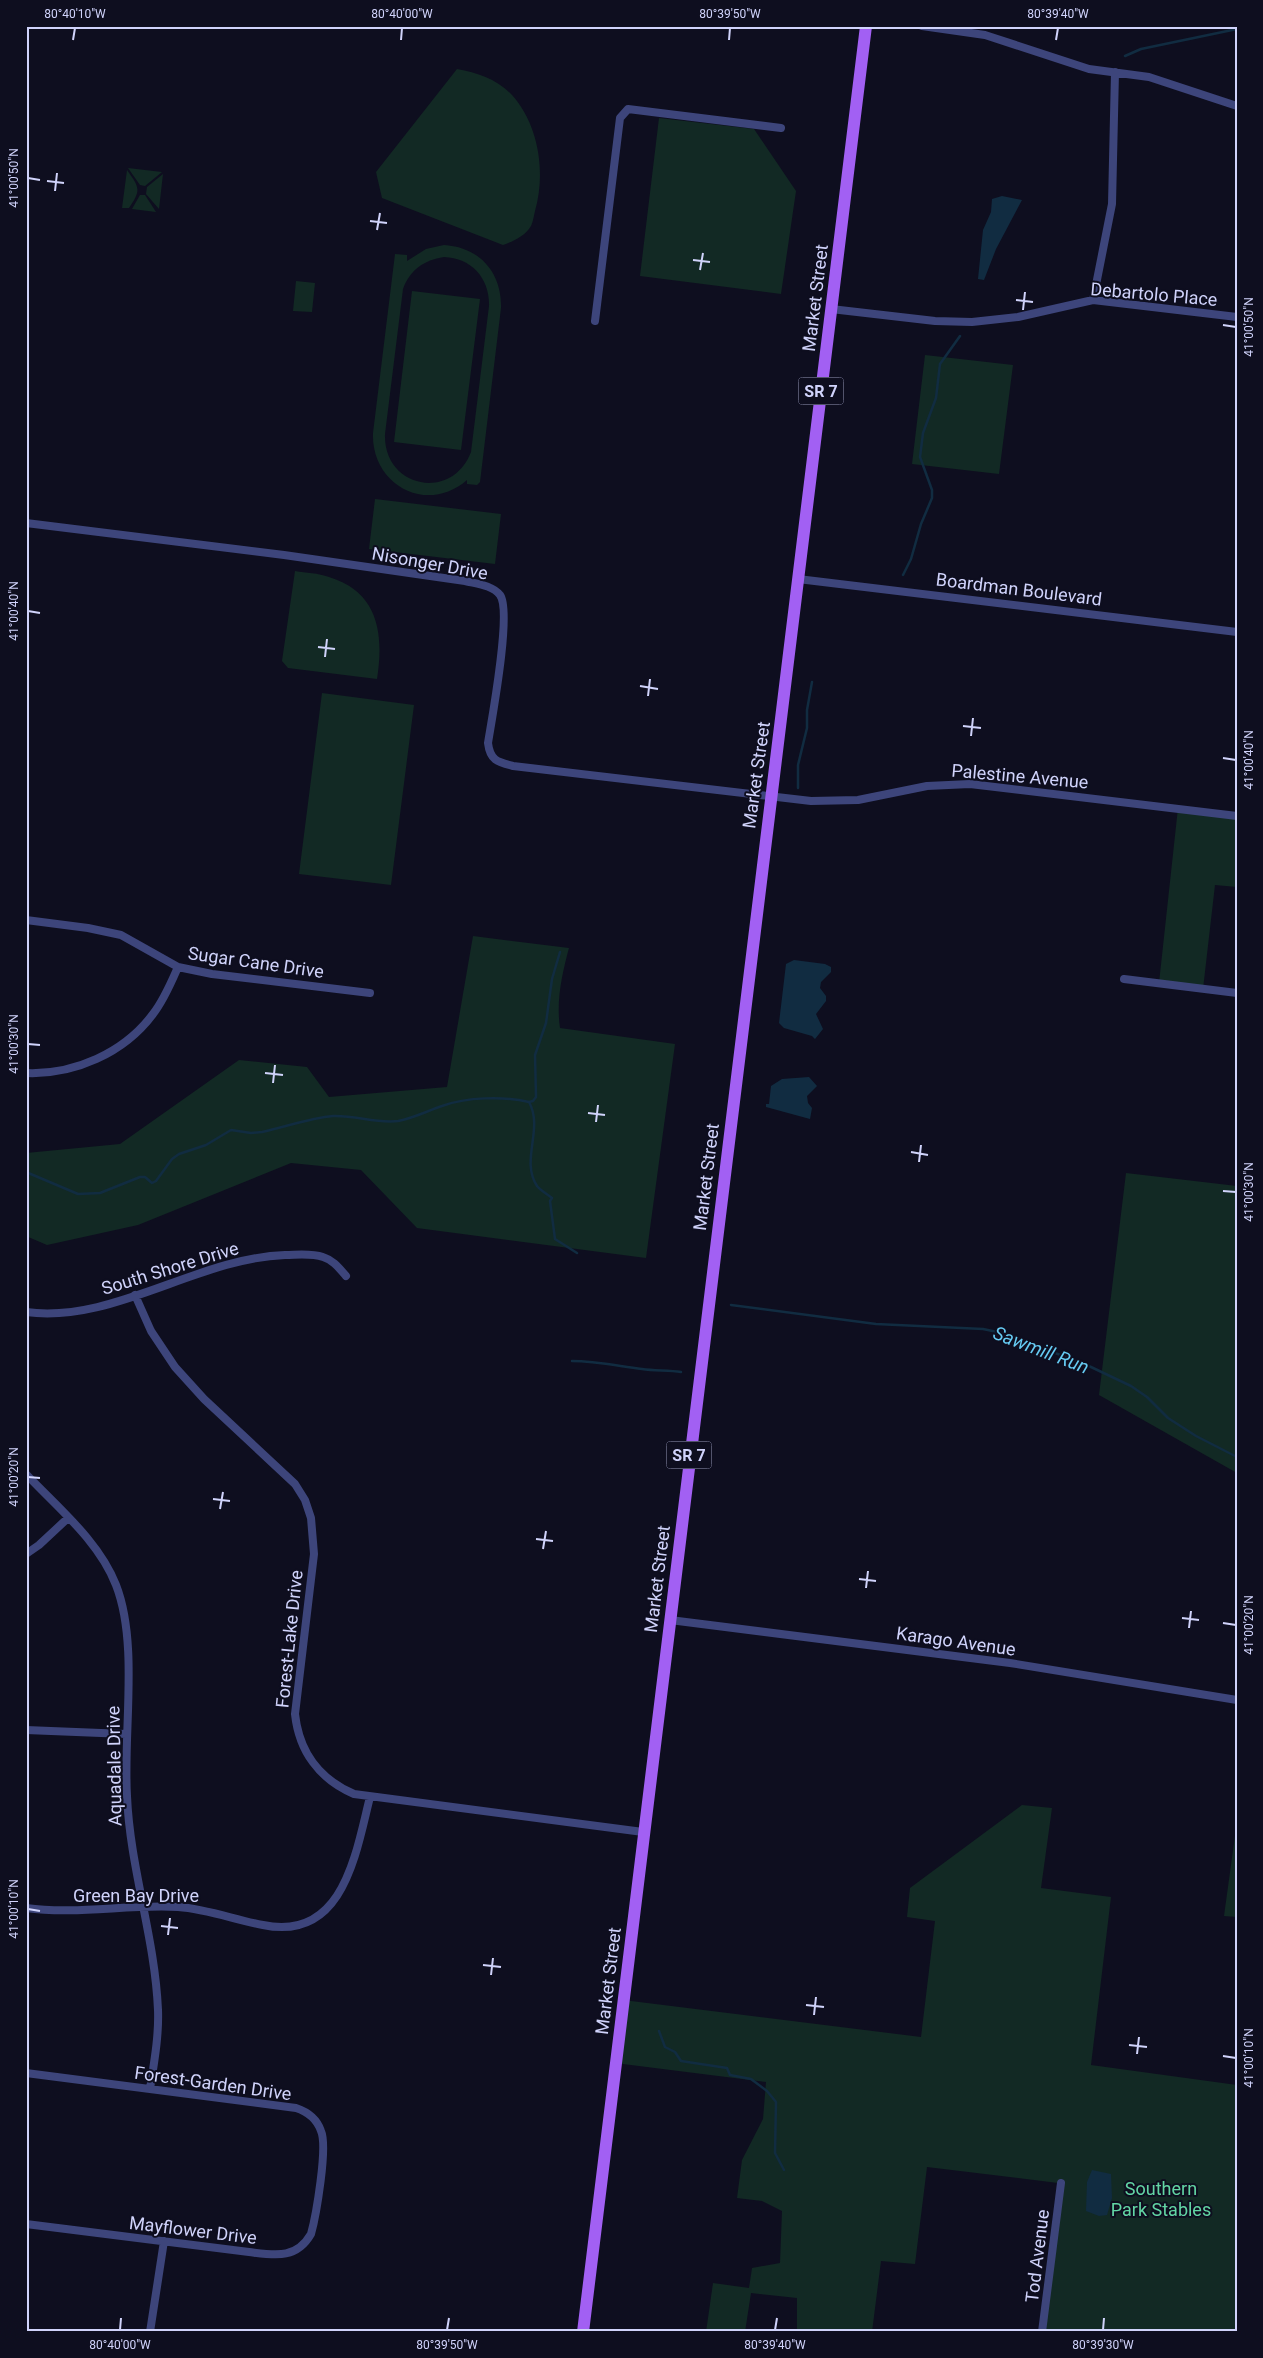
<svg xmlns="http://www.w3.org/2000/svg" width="1263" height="2358" font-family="Roboto,sans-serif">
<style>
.green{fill:#122924;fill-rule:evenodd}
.water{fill:#112c41}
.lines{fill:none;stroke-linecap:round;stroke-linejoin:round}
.stream{stroke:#112c41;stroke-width:2.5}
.street{stroke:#3d457b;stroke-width:8}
.primary{stroke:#a260f3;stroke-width:12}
.ticks{fill:none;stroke:#d0d3fb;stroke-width:2}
.labels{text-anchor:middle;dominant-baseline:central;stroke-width:4;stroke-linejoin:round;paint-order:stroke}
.shield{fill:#0e0e1f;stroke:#9698b9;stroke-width:1}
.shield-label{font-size:16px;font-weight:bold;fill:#d0d3fb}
.street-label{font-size:18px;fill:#d0d3fb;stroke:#0e0e1f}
.park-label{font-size:18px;fill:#62d5a4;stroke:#0e0e1f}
.water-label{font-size:19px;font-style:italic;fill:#66cbf3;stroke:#0e0e1f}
.neatline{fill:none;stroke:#d0d3fb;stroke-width:2}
.ticks-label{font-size:12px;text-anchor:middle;fill:#d0d3fb}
</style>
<rect width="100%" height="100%" fill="#0e0e1f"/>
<path class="green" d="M457,69C478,73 497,79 512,95C539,125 546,173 535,211C534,215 533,222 531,226C525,236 514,241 503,245L382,198L376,172Z
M659,118L754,129L796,191L781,294L640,276Z
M128,168L162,172L145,186L140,185Z
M127,170C140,188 141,190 129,208H122Z
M163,174L159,209L146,194L147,187Z
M140,195H145L156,212L132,209Z
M444,245C479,247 502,272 501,308L480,482L477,485L467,484V480C427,515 371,485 373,433L395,254L407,255V261L426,249ZM444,257C472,258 490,279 489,306L471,452C452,502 383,488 385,434L403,289C410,270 424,260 444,257Z
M296,281L315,283L312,312L293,311Z
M412,291L480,299L461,450L394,442Z
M925,355L1013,365L999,474L912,464Z
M375,499L501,514L495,564L369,549Z
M295,571C306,573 318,573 329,577C379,592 384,635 377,679L288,668L282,661Z
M322,693L414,705L391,885L299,874Z
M1178,808L1237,816V887L1215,885L1203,989L1159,983Z
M473,936L569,948C562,974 556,1001 560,1028L675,1044L646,1258L417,1228L361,1170L291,1163L138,1225L47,1245L26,1236V1153L120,1144L239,1060L307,1067L329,1097L447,1087Z
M1126,1173L1237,1186V1473L1099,1395Z
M1022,1805L1052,1808L1041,1888L1111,1897L1091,2065L1237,2085V2332H1042L1058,2183L927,2167L915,2264L881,2261L872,2332H797V2298L751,2293L745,2332H706L713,2283L749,2288L752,2268L780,2263L782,2211L762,2201L737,2198L742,2160L763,2119L766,2082L615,2063L623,2000L921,2037L935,1921L907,1917L910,1888Z
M1237,1821V1917L1224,1916Z"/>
<path class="water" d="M1002,196L1022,200L996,249L984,280L978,279L983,230L991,212L992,199Z
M794,960L825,964L831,967V972L821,982L820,988L826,996V1001L816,1014L823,1029L815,1039L812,1036L784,1028L779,1023L786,964Z
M809,1077L817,1086L807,1096L808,1103L812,1108L810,1119L766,1107V1104H769L771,1086L782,1079Z
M1092,2170L1111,2174L1112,2198L1107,2215L1099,2216L1086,2211L1087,2182Z"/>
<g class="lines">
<path class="stream" d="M1125,56L1141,49L1237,29
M903,575L911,559L921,524L932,498V490L920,457L923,433L936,398L940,364L960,336
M798,788V765L807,728V710L812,682
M529,1102L533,1101L536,1097L535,1055L546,1023L552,979L560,952
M26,1172L78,1194L100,1193L140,1177H145L152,1183L156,1181L172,1159L179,1154L206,1145L231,1130L251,1133L262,1132C285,1127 310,1118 333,1116C355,1115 377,1124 398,1121C414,1118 427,1111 442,1106C466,1097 504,1096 529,1102C544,1129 520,1160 537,1186C540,1190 547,1194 552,1198L550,1201L555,1239L577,1253
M731,1305L876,1324L983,1329L1007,1334L1091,1367L1131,1386L1147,1397L1168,1418L1196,1436L1237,1457
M572,1361C596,1361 618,1366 642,1369C655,1371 668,1370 681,1372
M659,2031L665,2047L675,2052L681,2061L727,2068L730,2075L751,2079L767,2091L776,2102L775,2153L784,2170"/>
<path class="street" d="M922,26L985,35L1089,69L1149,77L1237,106
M1093,300L1112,204L1115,72
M831,309L935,321L972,322L1018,317L1093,300L1237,317
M595,321L620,118L628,109L781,128
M26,523L284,555L465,581C477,584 492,585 500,595C512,611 492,718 488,743C490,760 497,762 513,766L811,801L858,800L927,786L970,784L1237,816
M798,579L1237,632
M26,920L88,928L121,935L178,967L212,974L370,993
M1124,979L1237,993
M26,1073C74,1075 124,1053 153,1014C164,1000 171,983 178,967
M135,1295L151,1331L175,1367L204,1399L295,1484L305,1500L311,1518L314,1554L295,1714C299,1751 319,1779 354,1794L643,1832
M26,1312C113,1324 197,1258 285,1255C297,1255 311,1253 323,1257C333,1260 339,1268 346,1276
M26,1474C58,1508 99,1541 116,1585C139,1644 123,1732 127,1796C130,1868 155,1938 158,2010C159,2036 154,2063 150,2089
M26,1554L39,1545L68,1518
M670,1620L1010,1663L1237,1700
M26,1730L126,1734
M26,1908C77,1915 128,1904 178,1907C208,1909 235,1920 263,1925C344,1942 356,1852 370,1797
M26,2073L296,2108C308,2112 317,2119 321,2131C328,2147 316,2216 311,2234C296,2260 274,2255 249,2252L26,2224
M150,2332L164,2241
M1042,2332L1061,2183"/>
<path class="primary" d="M583,2332L866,26"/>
</g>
<path class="ticks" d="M73,40L75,28M401,40L402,28M729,40L730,28M1056,40L1058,28M28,178L40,180M47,181L64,183M55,191L57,173M370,221L387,223M377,230L380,213M693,260L710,262M700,270L703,253M1016,300L1033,302M1023,310L1025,292M1223,325L1236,327M28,611L40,613M318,647L335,649M325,657L327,639M640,686L658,689M648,696L650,679M963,726L981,728M971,736L973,718M1223,758L1236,760M28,1044L40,1045M265,1073L283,1075M273,1083L275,1065M588,1113L605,1115M596,1122L598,1105M911,1152L928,1155M919,1162L921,1145M1223,1191L1236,1192M28,1477L40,1478M213,1499L230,1501M220,1509L223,1492M536,1539L553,1541M543,1549L546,1531M859,1579L876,1581M866,1588L868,1571M1182,1618L1199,1620M1223,1623L1236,1625M1189,1628L1191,1611M28,1909L40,1911M161,1926L178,1928M168,1935L170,1918M483,1965L501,1967M491,1975L493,1958M806,2005L824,2007M814,2015L816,1997M1129,2045L1147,2047M1137,2054L1139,2037M1223,2056L1236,2058M120,2330L121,2318M447,2330L449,2318M775,2330L777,2318M1103,2330L1104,2318"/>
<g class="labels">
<g class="shield">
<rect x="798.5" y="377.5" width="45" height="27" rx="4"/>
<rect x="666.5" y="1441.5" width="45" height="27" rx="4"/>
</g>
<g class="shield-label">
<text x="821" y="391">SR 7</text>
<text x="689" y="1455">SR 7</text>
</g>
<g class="street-label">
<text transform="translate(1154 294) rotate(5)">Debartolo Place</text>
<text transform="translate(815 298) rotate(-83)">Market Street</text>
<text transform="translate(430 563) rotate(10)">Nisonger Drive</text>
<text transform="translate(1019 589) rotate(7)">Boardman Boulevard</text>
<text transform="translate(756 775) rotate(-82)">Market Street</text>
<text transform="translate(1020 776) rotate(5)">Palestine Avenue</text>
<text transform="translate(256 962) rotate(8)">Sugar Cane Drive</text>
<text transform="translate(706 1177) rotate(-83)">Market Street</text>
<text transform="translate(170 1268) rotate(-17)">South Shore Drive</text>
<text transform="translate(657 1579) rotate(-83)">Market Street</text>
<text transform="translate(289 1639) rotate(-84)">Forest-Lake Drive</text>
<text transform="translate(956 1641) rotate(8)">Karago Avenue</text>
<text transform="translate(114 1766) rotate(-91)">Aquadale Drive</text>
<text x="136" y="1895">Green Bay Drive</text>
<text transform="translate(608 1981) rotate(-83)">Market Street</text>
<text transform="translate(213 2083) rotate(8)">Forest-Garden Drive</text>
<text transform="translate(193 2230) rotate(7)">Mayflower Drive</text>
<text transform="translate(1037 2256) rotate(-83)">Tod Avenue</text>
</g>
<g class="park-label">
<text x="1161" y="2188">Southern<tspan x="1161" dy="21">Park Stables</tspan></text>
</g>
<g class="water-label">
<text transform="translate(1041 1350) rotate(21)">Sawmill Run</text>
</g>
</g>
<rect width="1263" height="2358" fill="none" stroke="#0e0e1f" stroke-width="55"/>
<rect x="28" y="28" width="1208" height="2302" class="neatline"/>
<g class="ticks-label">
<text x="75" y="18">80°40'10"W</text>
<text x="402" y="18">80°40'00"W</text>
<text x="730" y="18">80°39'50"W</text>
<text x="1058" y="18">80°39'40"W</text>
<text transform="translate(14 178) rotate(-90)" y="4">41°00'50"N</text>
<text transform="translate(1249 327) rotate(-90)" y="4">41°00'50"N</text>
<text transform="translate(14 611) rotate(-90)" y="4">41°00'40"N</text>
<text transform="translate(1249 760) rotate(-90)" y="4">41°00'40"N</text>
<text transform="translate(14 1044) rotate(-90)" y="4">41°00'30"N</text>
<text transform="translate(1249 1192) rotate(-90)" y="4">41°00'30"N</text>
<text transform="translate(14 1477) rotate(-90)" y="4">41°00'20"N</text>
<text transform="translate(1249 1625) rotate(-90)" y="4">41°00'20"N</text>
<text transform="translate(14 1909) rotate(-90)" y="4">41°00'10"N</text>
<text transform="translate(1249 2058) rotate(-90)" y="4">41°00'10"N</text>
<text x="120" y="2349">80°40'00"W</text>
<text x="447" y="2349">80°39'50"W</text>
<text x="775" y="2349">80°39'40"W</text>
<text x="1103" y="2349">80°39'30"W</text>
</g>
</svg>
